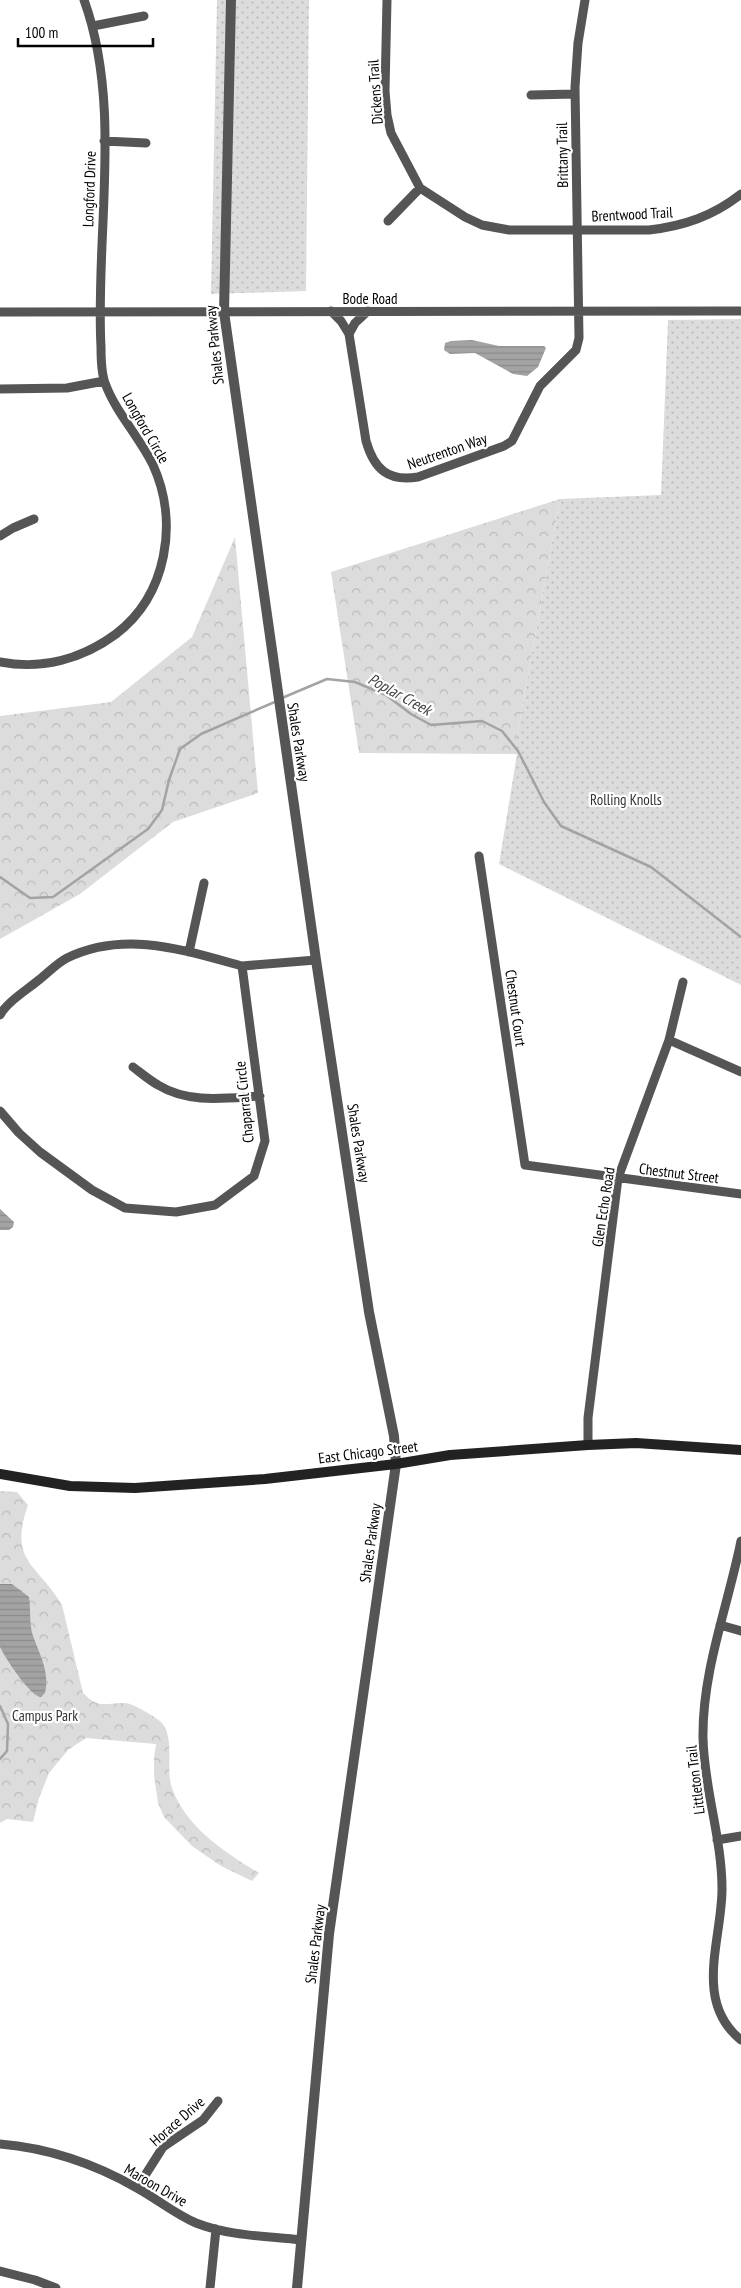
<svg xmlns="http://www.w3.org/2000/svg" width="741" height="2288" font-family="'PT Sans Narrow',sans-serif">
<style>
.grass{fill:url(#grass-dots)}
.forest{fill:url(#forest-crowns)}
.water{fill:url(#water-rules)}
.lines{fill:none;stroke-linecap:round;stroke-linejoin:round}
.stream{stroke:#a3a3a3;stroke-width:2.5}
.minor{stroke:#555;stroke-width:9}
.tertiary{stroke:#555;stroke-width:10}
.secondary{stroke:#222;stroke-width:10}
.labels{text-anchor:middle;dominant-baseline:central;stroke-width:4.5;stroke-linejoin:round;paint-order:stroke}
.street-label{font-size:15px;fill:#000;stroke:#fff}
.park-label{font-size:15px;fill:#333;stroke:#fff}
.water-label{font-size:16px;font-style:italic;fill:#444;stroke:#fff}
</style>
<defs>
<pattern id="grass-dots" width="8" height="8" patternUnits="userSpaceOnUse" patternTransform="scale(1.25)"><rect width="8" height="8" fill="#dcdcdc"/><path d="M2 2h.1M6 6h.1" fill="none" stroke="#bbb" stroke-width="1.8" stroke-linecap="round"/></pattern>
<pattern id="forest-crowns" width="20" height="18" patternUnits="userSpaceOnUse" patternTransform="scale(1.25)"><rect width="20" height="18" fill="#dcdcdc"/><path d="M2 6a3 3 0 1 1 6 0M12 15a3 3 0 1 1 6 0" fill="none" stroke="#bbb"/></pattern>
<pattern id="water-rules" width="6" height="5" patternUnits="userSpaceOnUse" patternTransform="scale(1.25)"><rect width="6" height="5" fill="#a3a3a3"/><path d="M0 2.5h6" fill="none" stroke="#8b8b8b"/></pattern>
</defs>
<rect width="100%" height="100%" fill="#fff"/>
<path class="grass" d="M217,0H309L306,291L211,294Z
M741,319V985L499,864L517,754V736L560,499L661,495L668,320Z"/>
<path class="forest" d="M560,499L517,736V754L359,753L331,572Z
M235,537L258,793L173,822L80,894L0,939V716L111,702L192,637Z
M0,1491L17,1492L28,1505C8,1562 37,1563 62,1605L83,1693C98,1709 105,1703 125,1703C132,1703 156,1717 161,1722C175,1736 166,1767 171,1785C184,1826 224,1852 259,1873L252,1881L221,1866L192,1846L164,1817L158,1803L154,1775V1758L156,1744L86,1738L68,1750L49,1773L39,1798L33,1822L7,1819L0,1823Z"/>
<path class="water" d="M472,340L499,346H544L546,348L538,367L527,376L513,374L475,353L450,354L444,350L445,343L451,341Z
M0,1209L14,1222L13,1227L9,1230H0Z
M0,1584H12L29,1597C31,1610 29,1624 33,1636C40,1655 50,1673 45,1693L41,1697C30,1696 5,1658 0,1647C0,1638 0,1596 0,1584Z"/>
<g class="lines">
<path class="stream" d="M282,698L327,679L355,682L386,695L411,714L431,725L482,721L502,731L518,751L544,802L561,826L651,867L741,937
M0,877L30,898L53,897L148,829L162,810L169,780L180,749L201,734L277,701
M0,1706L8,1724L7,1751L0,1759"/>
<path class="minor" d="M387,0L385,91L387,115L391,133L420,188L465,217L482,225L509,230H649C684,226 713,216 741,194
M93,26L144,16
M531,95L575,94
M104,141L146,143
M388,221L420,188
M331,311L341,321L349,334L366,441C374,469 388,482 418,477L504,446L512,441L540,386L576,350L579,338L575,87L578,43L585,0
M0,312L741,311
M349,334L355,323L368,311
M0,389L67,388L104,381
M0,536L13,528L34,519
M0,662C42,670 82,659 116,634C167,595 179,522 153,465C139,436 116,413 105,383C101,372 101,359 101,347C95,235 123,107 84,0
M479,856L525,1165L741,1194
M189,952L204,883
M242,966L316,960
M0,1015C8,1001 27,990 40,979C48,973 57,963 67,958C125,930 183,950 242,966L265,1141L254,1176L215,1205L176,1212L125,1208L92,1190L40,1152L19,1133L0,1111
M669,1040L741,1072
M133,1067C141,1073 149,1080 158,1085C189,1104 226,1098 260,1096
M588,1445V1418L618,1178L669,1040L683,982
M741,1541C728,1606 702,1671 703,1738C704,1789 722,1838 722,1889C722,1940 693,2001 741,2040
M720,1625L741,1631
M717,1840L741,1836
M0,2144C48,2148 95,2164 137,2188C157,2199 175,2214 196,2223C229,2236 266,2236 301,2240
M137,2188L163,2147L203,2120L218,2101
M0,2271L35,2280L56,2288
M210,2288L216,2229"/>
<path class="tertiary" d="M231,0L224,312L316,960L369,1312L394,1436L396,1464L329,1934L297,2288"/>
<path class="secondary" d="M0,1474L70,1486L135,1488L265,1479L396,1464L450,1455L588,1445L636,1443L741,1450"/>
</g>
<g class="labels">
<g class="street-label">
<text transform="translate(375 92) rotate(-94)">Dickens Trail</text>
<text transform="translate(562 155) rotate(-91)">Brittany Trail</text>
<text transform="translate(89 189) rotate(-88)">Longford Drive</text>
<text transform="translate(632 214) rotate(-3)">Brentwood Trail</text>
<text x="370" y="298">Bode Road</text>
<text transform="translate(214 345) rotate(-96)">Shales Parkway</text>
<text transform="translate(146 428) rotate(60)">Longford Circle</text>
<text transform="translate(447 451) rotate(-19)">Neutrenton Way</text>
<text transform="translate(299 742) rotate(81)">Shales Parkway</text>
<text transform="translate(516 1008) rotate(82)">Chestnut Court</text>
<text transform="translate(244 1102) rotate(-96)">Chaparral Circle</text>
<text transform="translate(359 1143) rotate(81)">Shales Parkway</text>
<text transform="translate(679 1173) rotate(7)">Chestnut Street</text>
<text transform="translate(603 1207) rotate(-81)">Glen Echo Road</text>
<text transform="translate(368 1452) rotate(-7)">East Chicago Street</text>
<text transform="translate(370 1543) rotate(-82)">Shales Parkway</text>
<text transform="translate(695 1780) rotate(-97)">Littleton Trail</text>
<text transform="translate(315 1944) rotate(-83)">Shales Parkway</text>
<text transform="translate(177 2121) rotate(-41)">Horace Drive</text>
<text transform="translate(156 2185) rotate(30)">Maroon Drive</text>
</g>
<g class="park-label">
<text x="626" y="799">Rolling Knolls</text>
<text x="45" y="1715">Campus Park</text>
</g>
<g class="water-label">
<text transform="translate(400 694) rotate(29)">Poplar Creek</text>
</g>
</g>
<path d="M18 38v8h135v-8" fill="none" stroke="#000000" stroke-width="2.5"/>
<text x="25" y="38" font-size="15" fill="#000000" stroke="#ffffff" stroke-width="4" paint-order="stroke">100 m</text>
</svg>
